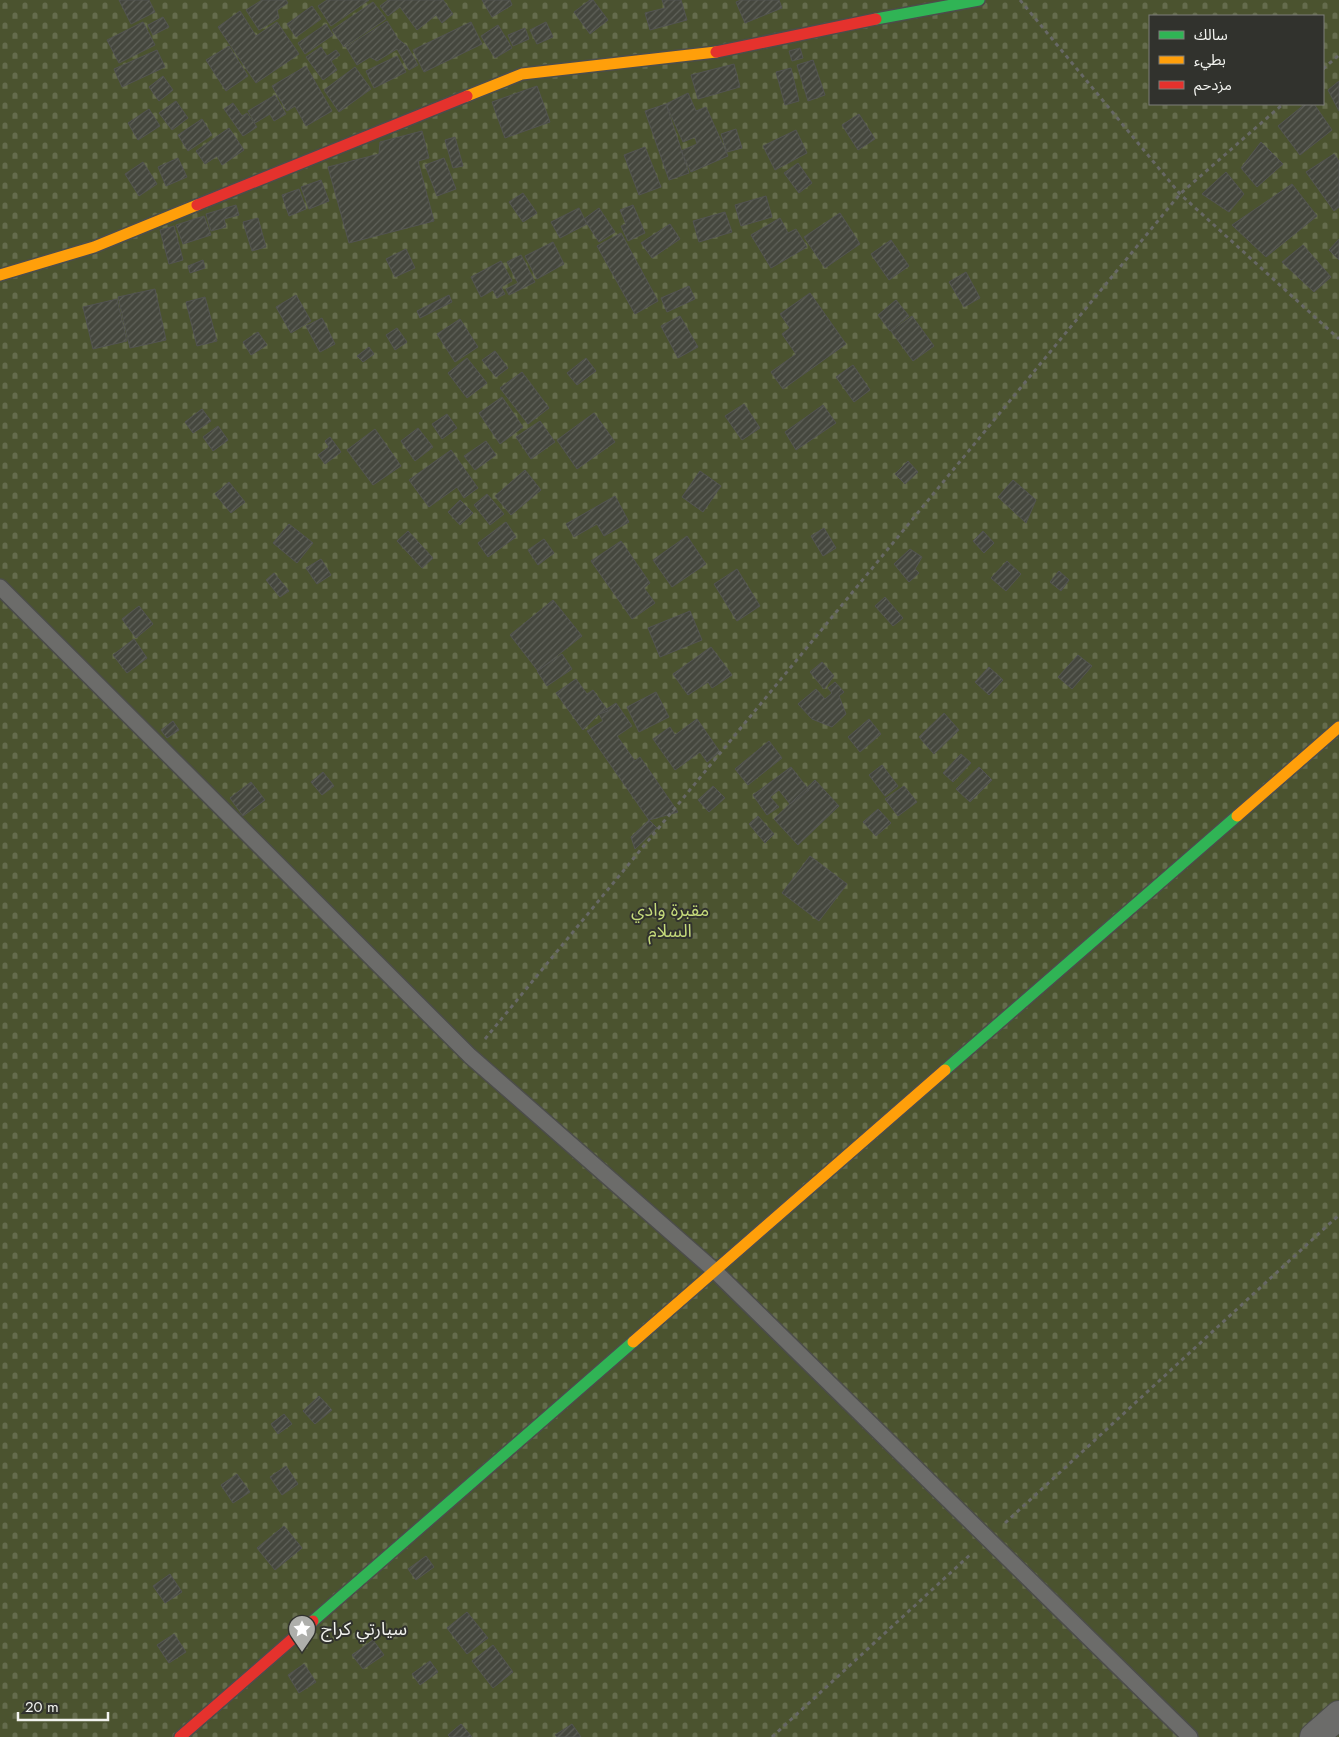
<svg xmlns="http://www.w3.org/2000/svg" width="1339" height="1737" font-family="Jost,'Noto Sans Arabic',sans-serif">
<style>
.cemetery{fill:url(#cemetery-stones);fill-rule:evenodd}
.building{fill:url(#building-hatch);stroke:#535451}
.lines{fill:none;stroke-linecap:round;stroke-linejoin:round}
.lane-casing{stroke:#4c4d4a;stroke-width:18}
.street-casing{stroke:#4c4d4a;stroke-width:30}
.fast-casing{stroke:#4c4d4a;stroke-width:14}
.slow-casing{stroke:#4c4d4a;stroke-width:14}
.jam-casing{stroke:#4c4d4a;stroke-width:14}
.path{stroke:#676865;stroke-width:3;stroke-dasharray:4 4;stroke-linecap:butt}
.lane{stroke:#6c6c6a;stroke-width:15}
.street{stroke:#6c6c6a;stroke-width:28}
.fast{stroke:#30b455;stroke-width:11}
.slow{stroke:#ff9f0a;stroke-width:11}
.jam{stroke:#e5322d;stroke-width:11}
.labels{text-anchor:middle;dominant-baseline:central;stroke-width:4;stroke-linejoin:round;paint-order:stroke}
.park-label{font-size:18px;fill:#c5da7b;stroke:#31322d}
.poi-label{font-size:18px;fill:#f2f3ef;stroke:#31322d;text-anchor:start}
</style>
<defs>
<pattern id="cemetery-stones" width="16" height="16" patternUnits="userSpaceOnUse" patternTransform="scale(1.25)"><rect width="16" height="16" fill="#4b532f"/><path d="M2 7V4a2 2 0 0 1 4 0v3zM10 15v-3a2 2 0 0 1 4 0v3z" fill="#656c4d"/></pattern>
<pattern id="building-hatch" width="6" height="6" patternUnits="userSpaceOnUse" patternTransform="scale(1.25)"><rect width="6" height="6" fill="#45473e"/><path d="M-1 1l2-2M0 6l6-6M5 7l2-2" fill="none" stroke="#60625a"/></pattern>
</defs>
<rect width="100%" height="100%" fill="#30312e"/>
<path class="cemetery" d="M0,0H1339V1737H0ZM1150,16H1323V104H1150Z"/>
<path class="building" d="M119,0H149L155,12L131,24Z
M262,0H286L288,3L277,10L279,18L259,30L246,10Z
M327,0H369L331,26L318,6Z
M388,0H443L453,14L442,23L436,15L417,30L400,7L388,16L380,6Z
M482,0H510L512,5L492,17Z
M590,0H593L608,20L590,34L574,12Z
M662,0H681L687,20L650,30L645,13L665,8Z
M741,0H779L782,8L745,23L736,2Z
M373,2L386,19L344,47L332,30Z
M312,6L321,19L296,37L287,24Z
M240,11L256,36L277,22L299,54L256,83L218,27Z
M163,17L169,27L153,35L148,25Z
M387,21L398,39L407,46L418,65L409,70L397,49L377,61L370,57L357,65L346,47Z
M143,22L155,45L119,63L107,40Z
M471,22L482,44L424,72L413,50Z
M546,22L553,37L537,44L530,30Z
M326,24L333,35L305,54L298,43Z
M498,25L512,48L495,58L481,36Z
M525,28L529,39L513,46L508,35Z
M229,46L248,76L226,91L206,60Z
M321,47L327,56L336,50L340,55L331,61L337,70L323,80L306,57Z
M800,48L803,58L792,61L789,51Z
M157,50L165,67L122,87L114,69Z
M397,56L406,72L374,88L366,71Z
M813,60L825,95L808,101L797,65Z
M734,64L740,87L698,99L691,75Z
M306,66L332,111L306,126L295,106L287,111L272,86Z
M355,67L371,89L339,112L324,90Z
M791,68L799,101L785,105L776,72Z
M163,76L173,90L159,101L149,87Z
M1339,81V111L1328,90Z
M537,86L550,122L505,138L492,102Z
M688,93L696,111L706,107L728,156L691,172L681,151L697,144L695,137L683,142L666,104Z
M275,95L286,114L274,121L270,114L255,123L248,111Z
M176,101L188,118L172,130L159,113Z
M233,103L242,116L247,113L257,127L243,136L224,109Z
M666,104L689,173L669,180L645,111Z
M1305,104H1314L1332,130L1300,155L1278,126Z
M149,109L160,126L138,140L128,123Z
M859,114L875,139L858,150L842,125Z
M202,119L212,135L188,151L178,135Z
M229,128L244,150L222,165L217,156L205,164L196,151Z
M736,129L742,148L727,152L721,134Z
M796,130L807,153L775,170L763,146Z
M422,131L429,158L418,161L434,221L349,243L328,167L379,154L380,142Z
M455,137L463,166L453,168L445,140Z
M1261,142L1283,164L1257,187L1241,168Z
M645,147L661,187L639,195L624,155Z
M1334,154L1339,161V207L1334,211L1306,172Z
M178,158L187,177L166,186L158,167Z
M444,158L456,189L437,196L425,165Z
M143,162L157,184L139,196L125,174Z
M798,163L812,183L799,193L784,173Z
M1226,172L1244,194L1229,212L1202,194Z
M321,180L329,201L309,209L301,187Z
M1292,184L1317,216L1266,257L1232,225Z
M299,189L306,209L289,216L282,195Z
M523,193L537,213L523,222L509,202Z
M766,196L772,217L741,226L735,205Z
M236,205L239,215L224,219L226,227L211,231L206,214Z
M633,205L645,233L628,241L621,226L626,224L620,210Z
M579,208L587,224L560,238L551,222Z
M599,208L615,232L599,242L584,219Z
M725,212L732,232L699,242L693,221Z
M840,213L860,244L825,268L804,237Z
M204,216L211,235L183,244L176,225Z
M258,218L266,247L252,251L243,222Z
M780,218L788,233L796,229L807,247L771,268L751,235Z
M670,224L680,239L652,258L641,243Z
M174,226L183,260L169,264L160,230Z
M621,233L658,301L635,314L597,246Z
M1339,239V260L1329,250Z
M891,240L909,266L889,280L871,254Z
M553,242L564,264L537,279L525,256Z
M1303,245L1331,277L1314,292L1282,262Z
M406,249L415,268L395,277L386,259Z
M521,255L535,282L509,295L506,289L518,283L507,262Z
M203,260L205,268L190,273L188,266Z
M501,261L512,281L501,287L505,294L497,298L493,290L481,297L471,277Z
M966,272L980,298L964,307L949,282Z
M689,286L695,299L667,312L661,298Z
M155,289L166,340L130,348L118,297Z
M810,293L846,344L783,389L771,372L796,354L782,334L790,328L780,314Z
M296,295L311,321L291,333L276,307Z
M449,295L452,302L420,318L417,311Z
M205,297L217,341L197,346L186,302Z
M117,299L127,341L93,349L83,307Z
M896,300L909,316L890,331L878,315Z
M680,316L698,347L678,358L661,326Z
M912,316L934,346L913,361L891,331Z
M322,318L335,344L320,352L306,326Z
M460,319L478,347L455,362L437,334Z
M397,328L407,342L395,350L386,335Z
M258,332L267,345L251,355L243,342Z
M369,347L374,354L363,362L357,356Z
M495,351L508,368L496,377L482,360Z
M467,358L487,383L467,398L448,373Z
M586,358L596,371L577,385L567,373Z
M853,365L870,390L854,402L836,377Z
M522,372L549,408L528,424L500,388Z
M502,397L523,427L500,444L479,413Z
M744,404L760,428L742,440L725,416Z
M823,405L836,423L796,450L785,432Z
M202,409L211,421L193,433L185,422Z
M594,413L615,442L577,469L557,440Z
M447,414L457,428L442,439L432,424Z
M540,421L555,442L531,459L516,437Z
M218,426L228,440L213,451L203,437Z
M418,428L433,447L415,461L401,441Z
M375,429L401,466L373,485L347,450Z
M330,437L341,452L325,464L318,455L329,447L325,441Z
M486,441L496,455L475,470L464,456Z
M451,450L478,488L464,498L457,487L429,507L409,480Z
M908,461L918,472L905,484L895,474Z
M525,470L541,490L511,515L495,496Z
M700,471L721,486L703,512L682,497Z
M1013,480L1036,500L1026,523L998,497Z
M229,482L245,502L231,513L215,494Z
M487,494L504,514L490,525L474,505Z
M615,496L629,522L604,536L597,524L574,537L566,524Z
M460,500L473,513L460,525L448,512Z
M506,522L516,537L488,557L478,543Z
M289,524L313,543L297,563L273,543Z
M824,528L836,548L823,556L811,536Z
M408,531L433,558L422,568L397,541Z
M983,531L994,543L984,553L973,541Z
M687,536L706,564L672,587L653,560Z
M544,539L554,553L538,565L528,550Z
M621,541L650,583L644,588L655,603L632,619L591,561Z
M910,549L922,557L915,569L919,573L909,582L894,564Z
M321,559L331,575L317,584L306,568Z
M1007,561L1021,574L1006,591L991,578Z
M737,569L760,606L737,621L714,584Z
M1059,571L1069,580L1061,591L1050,582Z
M274,573L289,591L280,597L266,580Z
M885,597L903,618L893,626L875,606Z
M553,600L582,636L538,671L510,635Z
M139,606L153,624L136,638L122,619Z
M690,611L702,640L660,657L648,628Z
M134,639L147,658L127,673L113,655Z
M711,647L732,675L712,688L708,682L688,695L673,674Z
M562,654L572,669L547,686L537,671Z
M1078,655L1092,666L1072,689L1058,677Z
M822,662L834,676L824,689L810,672Z
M989,667L1003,680L989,695L975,682Z
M576,679L587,694L593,690L608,711L599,714L583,730L556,693Z
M835,682L844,692L839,696L846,714L832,727L812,719L798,704L816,689L825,699L832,693L828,688Z
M656,692L669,717L639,732L627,707Z
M616,703L632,726L617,736L635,761L640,757L678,812L649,820L587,731L603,721L599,714Z
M944,713L959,730L934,754L919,737Z
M697,719L720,752L707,762L700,752L675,770L653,739L670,727L675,735Z
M869,719L881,734L860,752L848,737Z
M173,721L179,730L167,738L161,730Z
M769,741L782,758L748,785L735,769Z
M961,754L971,763L953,782L943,773Z
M882,765L898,786L885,796L869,775Z
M791,767L809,790L790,804L779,790L770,797L779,807L767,815L753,795Z
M979,767L992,780L970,802L956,789Z
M323,772L334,786L322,795L311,782Z
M815,780L839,806L798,845L774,819Z
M251,782L265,800L243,816L230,798Z
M713,786L725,798L709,812L698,800Z
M904,786L917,802L898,816L885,799Z
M878,809L891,823L876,836L863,822Z
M758,816L774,834L765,843L749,824Z
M649,820L657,828L635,849L631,837Z
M810,856L847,884L819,921L782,893Z
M319,1396L332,1410L315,1424L303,1411Z
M284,1414L292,1424L278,1434L271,1424Z
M286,1466L298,1484L282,1495L270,1477Z
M237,1474L250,1492L233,1503L221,1485Z
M284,1526L302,1548L275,1570L257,1548Z
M426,1556L434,1567L416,1580L408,1569Z
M170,1574L182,1592L165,1603L153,1586Z
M467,1612L488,1638L467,1654L447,1628Z
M174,1634L186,1652L169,1663L157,1645Z
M373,1640L384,1655L363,1669L352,1655Z
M493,1645L513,1672L493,1688L472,1661Z
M430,1661L438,1672L420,1685L412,1674Z
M304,1664L316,1682L299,1693L288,1675Z
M461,1724L472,1737H450L448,1735Z
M572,1724L581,1737H557L555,1735Z"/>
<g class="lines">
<defs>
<path id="lane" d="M0,587L470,1056L715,1271L1190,1737"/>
<path id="street" d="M1314,1737L1339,1715"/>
<path id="fast" d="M876,19L979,0
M945,1070L1237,816
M313,1621L633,1342"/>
<path id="slow" d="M467,96L522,74L716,52
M0,275L94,247L197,205
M1237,816L1339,727
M633,1342L945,1070"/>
<path id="jam" d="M716,52L876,19
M197,205L467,96
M180,1737L313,1621"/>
</defs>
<use href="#lane" class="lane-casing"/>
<use href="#street" class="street-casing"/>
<use href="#fast" class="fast-casing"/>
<use href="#slow" class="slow-casing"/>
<use href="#jam" class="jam-casing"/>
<path class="path" d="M1020,0L1180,194L1339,339
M1323,69L1339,55
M485,1039L1180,194L1283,104
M1005,1523L1339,1215
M772,1737L972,1553"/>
<use href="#lane" class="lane"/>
<use href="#street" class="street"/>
<use href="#fast" class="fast"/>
<use href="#slow" class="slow"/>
<use href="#jam" class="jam"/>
</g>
<defs>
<symbol id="sight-pin" viewBox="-11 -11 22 30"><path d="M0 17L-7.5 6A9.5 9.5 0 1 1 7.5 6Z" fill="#aeafab" stroke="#31322d"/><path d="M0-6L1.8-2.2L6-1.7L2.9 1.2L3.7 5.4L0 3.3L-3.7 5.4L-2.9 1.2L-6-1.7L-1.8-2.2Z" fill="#fff"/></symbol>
</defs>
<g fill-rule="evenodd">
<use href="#sight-pin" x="286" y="1613" width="32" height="43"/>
</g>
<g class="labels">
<g class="park-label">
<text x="670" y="910">مقبرة وادي<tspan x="670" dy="21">السلام</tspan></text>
</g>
<g class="poi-label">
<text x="321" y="1629">سيارتي كراج</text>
</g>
</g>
<rect x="1149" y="15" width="175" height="90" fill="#31322d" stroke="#7e7f7b"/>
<rect x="1159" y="31" width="25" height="8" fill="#30b455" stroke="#7e7f7b"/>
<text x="1194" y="40" font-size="15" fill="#f2f3ef">سالك</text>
<rect x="1159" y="56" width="25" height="8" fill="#ff9f0a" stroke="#7e7f7b"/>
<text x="1194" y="65" font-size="15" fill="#f2f3ef">بطيء</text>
<rect x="1159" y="81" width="25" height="8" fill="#e5322d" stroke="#7e7f7b"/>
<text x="1194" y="90" font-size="15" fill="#f2f3ef">مزدحم</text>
<path d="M18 1712v8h90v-8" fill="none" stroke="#f2f3ef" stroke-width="2.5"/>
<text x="25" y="1712" font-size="15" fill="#f2f3ef" stroke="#31322d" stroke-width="4" paint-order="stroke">20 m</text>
</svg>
